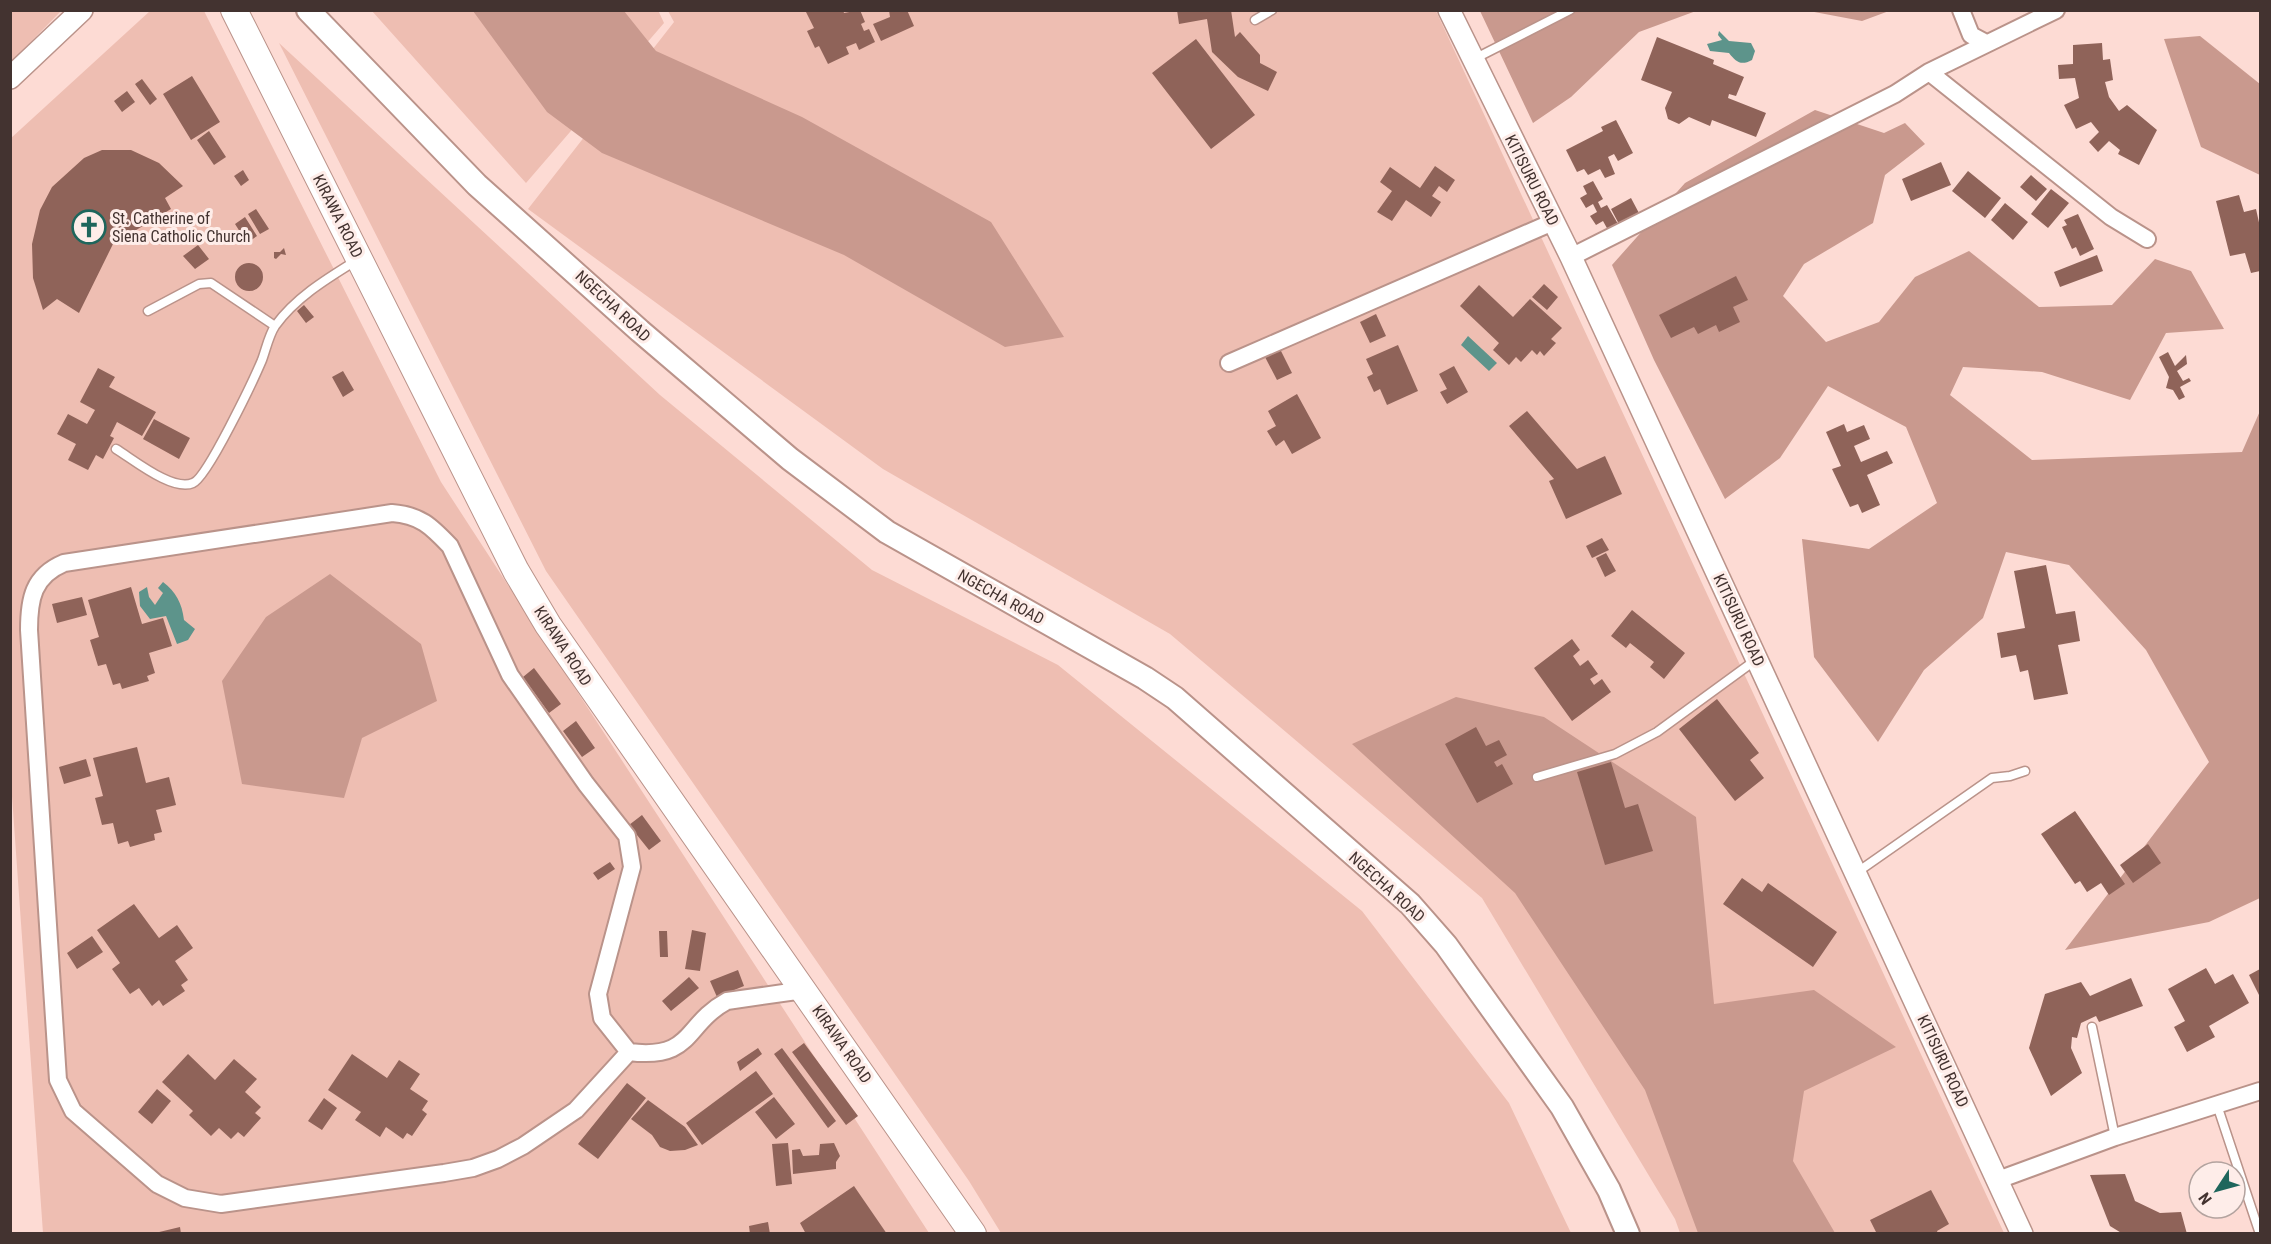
<svg xmlns="http://www.w3.org/2000/svg" width="2271" height="1244" font-family="'Roboto Condensed',sans-serif">
<style>
.green{fill:#eebeb2}
.forest{fill:#c9998e}
.water{fill:#5d948b}
.building{fill:#8f6359}
.lines{fill:none;stroke-linecap:round;stroke-linejoin:round}
.service-casing{stroke:#ba938a;stroke-width:11}
.minor-casing{stroke:#ba938a;stroke-width:20}
.tertiary-casing{stroke:#ba938a;stroke-width:24}
.secondary-casing{stroke:#ba938a;stroke-width:26}
.primary-casing{stroke:#ba938a;stroke-width:28}
.service{stroke:#fff;stroke-width:8}
.minor{stroke:#fff;stroke-width:16}
.tertiary{stroke:#fff;stroke-width:21}
.secondary{stroke:#fff;stroke-width:22}
.primary{stroke:#fff;stroke-width:26}
.labels{text-anchor:middle;dominant-baseline:central;stroke-width:6;stroke-linejoin:round;paint-order:stroke}
.street-label{font-size:16px;fill:#433330;stroke:#feede9}
.poi-label{font-size:16px;fill:#433330;stroke:#feede9;text-anchor:start}
</style>
<rect width="100%" height="100%" fill="#fddbd4"/>
<path class="green" d="M11,10L61,11L11,62L10,11Z
M658,10L664,23L526,183L372,11Z
M150,11H204L441,482L929,1233H43L10,768V139Z
M668,11H1436L2004,1233H1680L1675,1219L1482,898L1170,634L883,469L528,209L674,22Z
M279,43L660,395L872,570L1058,665L1362,911L1509,1103L1571,1233H1001L969,1181L546,571Z"/>
<path class="forest" d="M473,11H624L656,51L802,117L991,222L1064,337L1005,347L844,255L602,153L547,112Z
M1480,11H1696L1639,32L1571,97L1533,123Z
M1809,11H1889L1862,21Z
M2200,36L2260,84V175L2201,147L2164,39Z
M1815,110L1884,133L1905,123L1925,144L1885,175L1873,223L1804,264L1783,296L1826,342L1879,322L1915,277L1969,251L2039,307L2112,305L2155,259L2191,271L2224,329L2166,333L2130,400L2042,372L1963,367L1950,395L2032,460L2242,452L2260,411V898L2209,922L2065,950L2209,762L2146,650L2069,565L2006,552L1983,618L1924,670L1878,742L1814,657L1802,539L1869,549L1937,503L1906,427L1828,386L1780,458L1725,499L1654,360L1612,265L1685,183Z
M330,574L421,644L437,701L362,738L344,798L242,784L222,681L266,617Z
M1456,697L1544,717L1696,817L1714,1004L1814,990L1896,1047L1804,1091L1793,1161L1835,1233H1698L1645,1090L1515,893L1352,744Z"/>
<path class="water" d="M1719,31L1729,41L1751,43L1755,51L1752,60C1741,66 1736,62 1729,53L1710,51L1707,44L1722,40L1718,35Z
M1468,336L1497,363L1489,371L1461,345Z
M163,582C176,592 182,603 184,620L195,629L188,640L177,644L166,616L150,619L140,606L139,592L147,587L149,597L155,605L163,593L158,588Z"/>
<path class="building" d="M805,10H843L844,13L860,10L865,22L861,24L864,31L869,29L875,42L859,50L856,43L846,47L849,54L828,64L819,46L815,48L807,31L814,28Z
M907,10L914,26L881,41L873,24L890,17L889,10Z
M1177,10H1231L1235,37L1240,32L1260,55V63L1277,72L1268,91L1238,77L1212,52L1207,19L1179,24Z
M1657,37L1714,60L1713,64L1744,77L1736,96L1729,94L1728,98L1766,113L1756,137L1712,120L1710,126L1689,117L1679,124L1668,119L1665,108L1672,92L1641,80Z
M1196,39L1255,115L1211,149L1152,73Z
M2102,43L2103,60L2110,59L2113,80L2105,82L2109,97L2119,111L2127,105L2157,130L2139,165L2118,154L2120,150L2109,141L2098,152L2089,142L2099,132L2091,122L2076,129L2064,105L2079,98L2075,78L2059,79L2058,65L2073,64V45Z
M192,76L220,122L191,140L163,94Z
M142,79L157,99L150,105L135,84Z
M127,91L135,102L122,112L114,101Z
M1616,120L1633,153L1618,161L1614,154L1608,157L1615,174L1605,178L1600,169L1588,175L1584,169L1577,172L1566,150L1603,131L1601,127Z
M209,131L226,157L214,165L197,140Z
M102,150H131L159,163L183,186L165,198L171,209L113,244L79,313L57,299L43,310L33,278L32,244L40,210L52,187L84,158Z
M1941,162L1951,185L1911,201L1902,179Z
M1435,166L1455,180L1447,192L1439,186L1432,196L1441,202L1431,217L1406,200L1392,221L1377,212L1392,191L1380,182L1390,167L1420,188Z
M243,170L249,180L241,186L234,176Z
M1968,171L2001,198L1985,218L1952,191Z
M2031,175L2047,189L2036,201L2020,187Z
M1593,181L1603,199L1598,202L1601,208L1607,205L1618,224L1608,230L1603,221L1596,225L1590,216L1597,212L1593,204L1586,208L1580,198L1587,194L1583,186Z
M2051,189L2069,203L2048,228L2031,214Z
M2239,195L2244,212L2256,209L2260,227V271L2251,273L2245,253L2230,256L2216,201Z
M1631,198L1640,215L1620,226L1611,209Z
M2005,203L2028,222L2013,240L1991,220Z
M256,209L269,229L260,234L248,214Z
M2078,214L2094,249L2080,256L2076,247L2072,249L2062,227L2067,225L2064,220Z
M245,217L257,236L247,243L235,224Z
M198,245L209,259L195,269L183,256Z
M284,248L286,255L281,254L276,259L274,258V252H280Z
M2097,255L2103,271L2060,287L2054,272Z
M235 277a14 14 0 1 1 28 0a14 14 0 1 1-28 0Z
M1736,276L1748,300L1733,307L1740,322L1719,332L1716,325L1698,334L1694,327L1671,338L1659,315Z
M1544,284L1558,297L1547,310L1532,297Z
M1479,285L1513,317L1530,299L1562,328L1551,339L1556,343L1544,356L1540,351L1537,355L1532,350L1521,362L1516,357L1509,365L1493,350L1499,343L1460,306Z
M304,305L314,317L306,323L297,311Z
M1376,314L1386,336L1370,343L1360,322Z
M1398,345L1418,391L1387,405L1380,389L1374,392L1367,377L1373,374L1366,359Z
M1280,349L1292,373L1277,380L1265,357Z
M2168,352L2175,366L2186,355L2187,364L2177,371L2183,381L2189,378L2191,381L2180,387L2185,397L2179,400L2173,390L2166,388L2169,377L2159,357Z
M1454,366L1468,392L1447,404L1440,392L1447,389L1439,374Z
M98,368L115,377L109,387L156,412L142,436L117,422L110,436L114,438L103,459L96,455L88,470L68,460L76,444L57,434L68,414L87,424L95,410L80,402Z
M343,371L354,390L343,397L332,377Z
M1297,394L1321,438L1292,454L1284,440L1276,446L1267,431L1276,426L1268,411Z
M1527,411L1577,469L1605,456L1622,494L1566,519L1549,481L1554,479L1509,426Z
M154,419L190,438L179,459L143,439Z
M1844,424L1847,432L1864,425L1870,439L1854,446L1861,462L1887,451L1893,463L1867,475L1880,505L1862,513L1858,504L1850,507L1832,469L1841,466L1826,432Z
M1602,538L1609,550L1592,558L1586,546Z
M1606,553L1616,571L1605,577L1596,558Z
M2046,565L2056,614L2075,611L2080,641L2058,645L2068,694L2034,700L2028,670L2020,672L2016,655L2001,658L1997,633L2025,628L2014,571Z
M131,587L142,624L163,618L172,646L149,653L155,673L147,676L149,681L122,689L120,683L113,685L106,664L98,666L90,640L99,637L88,600Z
M82,597L87,615L57,623L52,604Z
M1632,610L1685,653L1664,679L1650,667L1654,662L1630,643L1626,648L1611,636Z
M1572,639L1580,650L1573,656L1580,666L1588,660L1598,674L1590,679L1594,685L1602,679L1611,692L1572,721L1534,668Z
M534,668L561,704L549,713L523,677Z
M1717,699L1759,753L1750,760L1764,778L1735,801L1679,729Z
M576,721L595,748L582,757L563,731Z
M1476,727L1486,746L1499,740L1507,755L1494,762L1497,767L1502,764L1513,784L1477,803L1445,744Z
M137,747L146,783L169,777L176,805L156,810L162,832L154,834L155,840L130,847L128,841L118,844L113,823L102,825L95,798L103,796L93,758Z
M86,759L91,776L64,784L59,767Z
M1611,762L1625,808L1638,804L1653,851L1605,865L1577,772Z
M2075,811L2125,884L2109,895L2101,883L2087,892L2080,881L2075,884L2041,834Z
M642,815L661,841L649,850L629,825Z
M2148,844L2161,863L2133,883L2120,865Z
M610,862L615,869L598,880L593,873Z
M1742,878L1762,892L1768,883L1837,932L1813,967L1723,904Z
M134,904L159,938L177,925L193,948L175,961L188,980L181,985L185,991L163,1006L159,1000L152,1006L139,988L130,994L112,969L120,963L97,930Z
M692,930L706,933L700,971L685,969Z
M659,931H667L668,957H660Z
M92,936L103,952L77,969L67,953Z
M2206,968L2215,984L2233,974L2249,1003L2209,1026L2215,1037L2187,1052L2174,1027L2185,1021L2168,989Z
M2260,969V997L2249,975Z
M738,970L744,986L717,997L710,981Z
M689,977L699,988L671,1011L662,1001Z
M2131,978L2143,1006L2099,1022L2096,1016L2081,1023L2077,1038L2072,1037L2071,1048L2082,1073L2051,1096L2029,1048L2045,994L2081,982L2090,996Z
M804,1043L858,1116L846,1125L792,1052Z
M758,1048L762,1054L740,1071L737,1062Z
M782,1048L836,1121L828,1128L774,1054Z
M188,1054L215,1080L234,1059L257,1079L245,1092L261,1107L255,1113L261,1118L244,1137L238,1132L231,1139L219,1128L211,1136L189,1115L193,1111L162,1082Z
M352,1054L387,1078L399,1060L420,1074L410,1089L428,1101L422,1110L427,1114L412,1136L407,1133L403,1139L386,1127L380,1137L355,1120L361,1112L328,1090Z
M756,1071L773,1094L702,1145L686,1123Z
M627,1083L646,1098L598,1159L578,1144Z
M157,1089L171,1101L152,1124L138,1112Z
M774,1097L795,1124L776,1139L755,1112Z
M324,1098L337,1108L322,1130L308,1121Z
M648,1100L685,1127L698,1145L685,1150L670,1151L660,1147L652,1135L631,1119Z
M788,1143L792,1184L776,1186L772,1144Z
M834,1143L840,1156L836,1162V1169L793,1174L792,1150L800,1149L803,1156L819,1155L820,1144Z
M2125,1174L2135,1201L2160,1213L2181,1212L2187,1234H2123L2110,1226L2090,1175Z
M854,1186L887,1234H806L800,1223Z
M1931,1190L1949,1224L1937,1231L1938,1234H1877L1870,1220Z
M768,1222L770,1234H750L749,1226Z
M180,1227L181,1234H155V1233Z"/>
<g class="lines">
<defs>
<path id="service" d="M1255,20L1272,10
M1474,59L1570,10
M148,311L199,284L211,283L275,326
M116,449C134,460 173,492 193,483C207,478 254,379 262,360C266,349 269,335 275,326C296,297 328,278 357,260
M1537,777L1615,754L1657,732L1757,659
M1856,873L1992,778L2010,776L2025,771
M2092,1027L2115,1137
M2217,1105L2260,1234"/>
<path id="minor" d="M1961,10L1971,35L1986,43
M1929,72L2111,217L2147,239
M1571,257L1895,94L1929,72L2056,10
M1229,363L1553,222
M392,513C420,515 431,526 450,546L510,675L586,784L627,836L632,867L598,994L602,1018L629,1052L576,1110L523,1146L498,1159L473,1168L444,1173L221,1204L185,1198L157,1184L73,1111L58,1080L29,630C29,599 33,576 64,563Z
M629,1052C694,1060 683,1025 727,1001L804,990
M1998,1180L2115,1137L2260,1091"/>
<path id="tertiary" d="M1449,10L1571,257L2022,1234
M10,78L82,10"/>
<path id="secondary" d="M308,10L477,185L640,331L790,459L887,532L1145,678L1175,698L1410,904L1446,945L1562,1107L1609,1190L1628,1234"/>
<path id="primary" d="M234,10L516,571L548,625L973,1234"/>
</defs>
<use href="#service" class="service-casing"/>
<use href="#minor" class="minor-casing"/>
<use href="#tertiary" class="tertiary-casing"/>
<use href="#secondary" class="secondary-casing"/>
<use href="#primary" class="primary-casing"/>
<use href="#service" class="service"/>
<use href="#minor" class="minor"/>
<use href="#tertiary" class="tertiary"/>
<use href="#secondary" class="secondary"/>
<use href="#primary" class="primary"/>
</g>
<defs>
<symbol id="church-ring" viewBox="-11 -11 22 22"><circle r="9.5" fill="#feede9" stroke="#1e665c" stroke-width="1.5"/><path d="M-1.2-6h2.4v3.5h3.3v2.4h-3.3V6h-2.4V-.1h-3.3v-2.4h3.3Z" fill="#1e665c"/></symbol>
</defs>
<g fill-rule="evenodd">
<use href="#church-ring" x="70" y="208" width="38" height="38"/>
</g>
<g class="labels">
<g class="street-label">
<text transform="translate(1532 180) rotate(63)">KITISURU ROAD</text>
<text transform="translate(338 216) rotate(63)">KIRAWA ROAD</text>
<text transform="translate(613 306) rotate(43)">NGECHA ROAD</text>
<text transform="translate(1001 597) rotate(29)">NGECHA ROAD</text>
<text transform="translate(1739 620) rotate(65)">KITISURU ROAD</text>
<text transform="translate(563 646) rotate(57)">KIRAWA ROAD</text>
<text transform="translate(1387 887) rotate(42)">NGECHA ROAD</text>
<text transform="translate(842 1044) rotate(55)">KIRAWA ROAD</text>
<text transform="translate(1943 1061) rotate(65)">KITISURU ROAD</text>
</g>
<g class="poi-label">
<text x="112" y="218">St. Catherine of<tspan x="112" dy="18">Siena Catholic Church</tspan></text>
</g>
</g>
<rect width="2271" height="1244" fill="none" stroke="#433330" stroke-width="24"/>
<g transform="translate(2217 1190) rotate(234)"><circle r="28" fill="#feede9" stroke="#b3a39f" stroke-width="1.5"/>
<path d="M0-4.5L10 22L0 15L-10 22Z" fill="#1e665c"/>
<text y="-9" font-size="16" font-weight="bold" text-anchor="middle" fill="#433330">N</text>
</g>
</svg>
